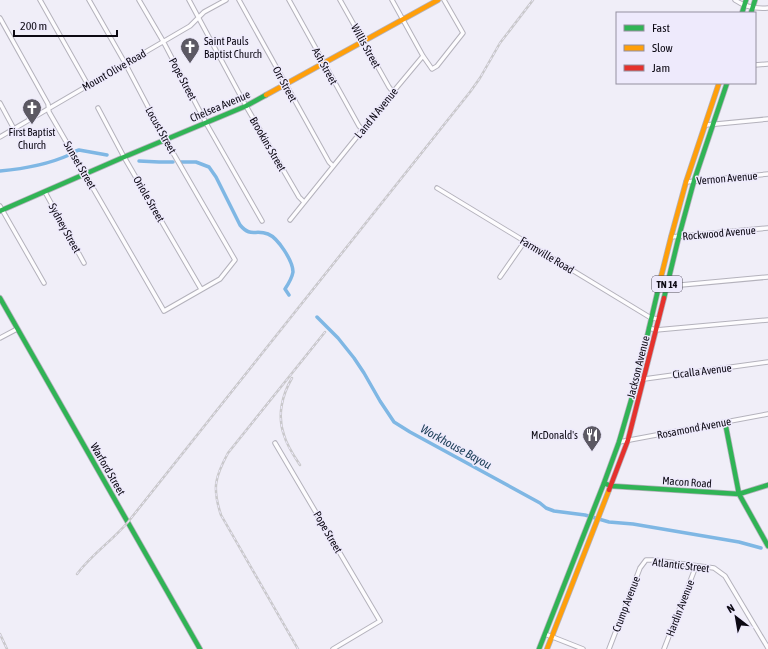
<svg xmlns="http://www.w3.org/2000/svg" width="768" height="649" font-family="'Asap Condensed',sans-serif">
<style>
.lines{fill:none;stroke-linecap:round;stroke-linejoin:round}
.canal{stroke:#7fb7e4;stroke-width:3.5}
.street-casing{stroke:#b4b2bc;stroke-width:5.5}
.fast-casing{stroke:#b4b2bc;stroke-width:6}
.slow-casing{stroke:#b4b2bc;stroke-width:6}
.jam-casing{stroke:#b4b2bc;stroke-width:6}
.street{stroke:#fdfcfe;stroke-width:3.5}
.fast{stroke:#30b455;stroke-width:4.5}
.slow{stroke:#ff9f0a;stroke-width:4.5}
.jam{stroke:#e5322d;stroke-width:4.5}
.rail-casing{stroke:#c9c8cb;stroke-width:2.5}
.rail{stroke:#eeeafc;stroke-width:1;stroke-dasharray:3;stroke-linecap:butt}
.labels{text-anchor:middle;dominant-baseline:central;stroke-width:3;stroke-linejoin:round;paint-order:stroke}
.shield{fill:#eeeafc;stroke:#504c59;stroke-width:1}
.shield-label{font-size:10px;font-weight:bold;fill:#0c0913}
.poi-label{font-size:11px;fill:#0c0913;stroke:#eeeafc;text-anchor:start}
.street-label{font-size:11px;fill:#0c0913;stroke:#eeeafc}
.water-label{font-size:12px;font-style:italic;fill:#1e4059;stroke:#eeeafc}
</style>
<rect width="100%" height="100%" fill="#f0eef8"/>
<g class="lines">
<path class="canal" d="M76,151L79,150L107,155
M139,161L159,162H173
M181,162H196L209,167L216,177L240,225C251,238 255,229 268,234C278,238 293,261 293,272C292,278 289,283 285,289L289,295
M0,171C22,169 49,164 69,155
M317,317L338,338L354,358L364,373L380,401L394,422L410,432L540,503L546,508L554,511L585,515L609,522L633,524L739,542L761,548"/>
<defs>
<path id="street" d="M40,0L88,85
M139,0L163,41L206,123L262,221
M189,0L246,106L299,197L304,202
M239,0L329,162L333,166
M289,0L359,126L363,130
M340,0L389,87L393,92
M392,0L423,56L432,69L437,66L463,33L444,0
M735,0C745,7 756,9 768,8
M0,18L48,104L49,112L164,311L220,279L235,260L165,139L125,63L89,0
M755,65L768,64
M0,103L14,129
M98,108L124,157L201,289
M706,125L768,119
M0,137L190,26L204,12L226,0
M686,182L768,174
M437,188L651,318L659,319
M45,192L84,263
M0,206L44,283
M290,220L393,92L423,56
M671,237L768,228
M500,277L525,241
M659,287L768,277
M649,328L656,330L768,320
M0,338L17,329
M637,380L768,362
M619,442L768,414
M275,443L380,621L333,649
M545,634L583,649
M609,649L640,568L646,560H654L714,568L725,576L768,648
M664,649L696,566"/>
<path id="fast" d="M742,13L746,0
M751,13L755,0
M0,211L124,157L246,106L266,95
M0,298L200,649
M664,298L679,236L694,181L727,83
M725,422L739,494L768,546
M604,483L611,486L739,494L768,485
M539,649L604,483L619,442L637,380L661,277"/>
<path id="slow" d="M266,95L438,0
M661,277L671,237L686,182L719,83
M547,649L609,490"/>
<path id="jam" d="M609,490L628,440L664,298"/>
</defs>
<use href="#street" class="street-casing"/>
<use href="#fast" class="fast-casing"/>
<use href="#slow" class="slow-casing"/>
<use href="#jam" class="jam-casing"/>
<use href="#street" class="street"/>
<use href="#fast" class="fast"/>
<use href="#slow" class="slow"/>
<use href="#jam" class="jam"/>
<defs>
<path id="rail" d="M292,378C282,395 277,416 284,435C287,446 294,456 300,465
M77,574C92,554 112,541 128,522L470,92L480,78L500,43L533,0
M0,634L7,649
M298,649L221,515C212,488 215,477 228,453L325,332"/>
</defs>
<use href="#rail" class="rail-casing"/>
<use href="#rail" class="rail"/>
</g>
<defs>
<symbol id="church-pin" viewBox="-11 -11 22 30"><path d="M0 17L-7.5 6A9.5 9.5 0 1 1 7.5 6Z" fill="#5c5963" stroke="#eeeafc"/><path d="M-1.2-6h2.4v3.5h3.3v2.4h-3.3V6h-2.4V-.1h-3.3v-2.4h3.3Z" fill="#fff"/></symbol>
<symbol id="restaurant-pin" viewBox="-11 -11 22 30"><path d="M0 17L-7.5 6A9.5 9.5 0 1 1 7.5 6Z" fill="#5c5963" stroke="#eeeafc"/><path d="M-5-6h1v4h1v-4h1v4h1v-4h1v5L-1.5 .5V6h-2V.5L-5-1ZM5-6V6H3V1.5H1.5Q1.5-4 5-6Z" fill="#fff"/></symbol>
</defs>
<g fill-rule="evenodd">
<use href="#church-pin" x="179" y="36" width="22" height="30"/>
<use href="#church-pin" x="21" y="97" width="22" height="30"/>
<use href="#restaurant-pin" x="581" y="424" width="22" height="30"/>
</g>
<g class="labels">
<rect class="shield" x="652" y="276" width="30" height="16" rx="3"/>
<g class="shield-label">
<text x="667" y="284">TN 14</text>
</g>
<g class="poi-label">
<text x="204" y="41">Saint Pauls<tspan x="204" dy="13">Baptist Church</tspan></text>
<text x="32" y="132" text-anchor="middle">First Baptist<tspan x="32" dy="13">Church</tspan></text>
<text x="578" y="435" text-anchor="end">McDonald's</text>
</g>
<g class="street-label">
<text transform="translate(366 46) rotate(61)">Willis Street</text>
<text transform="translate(325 66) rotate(61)">Ash Street</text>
<text transform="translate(114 70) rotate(-30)">Mount Olive Road</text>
<text transform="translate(183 79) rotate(62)">Pope Street</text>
<text transform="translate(285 84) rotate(61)">Orr Street</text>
<text transform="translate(220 106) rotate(-23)">Chelsea Avenue</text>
<text transform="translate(376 113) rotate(-51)">L and N Avenue</text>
<text transform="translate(161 130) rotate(61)">Locust Street</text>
<text transform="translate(268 144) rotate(60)">Brookins Street</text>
<text transform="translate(80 165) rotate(60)">Sunset Street</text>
<text transform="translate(727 178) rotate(-5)">Vernon Avenue</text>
<text transform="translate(149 199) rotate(60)">Oriole Street</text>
<text transform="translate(65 228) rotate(61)">Sydney Street</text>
<text transform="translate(719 233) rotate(-5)">Rockwood Avenue</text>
<text transform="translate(547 255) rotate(31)">Farmville Road</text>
<text transform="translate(638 367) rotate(-76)">Jackson Avenue</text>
<text transform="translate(702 371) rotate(-7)">Cicalla Avenue</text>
<text transform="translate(694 428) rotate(-11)">Rosamond Avenue</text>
<text transform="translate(108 469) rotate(60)">Warford Street</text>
<text transform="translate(687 482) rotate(4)">Macon Road</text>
<text transform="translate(328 532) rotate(60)">Pope Street</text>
<text transform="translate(681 565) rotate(7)">Atlantic Street</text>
<text transform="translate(626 604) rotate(-69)">Crump Avenue</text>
<text transform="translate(680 608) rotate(-69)">Hardin Avenue</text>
</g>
<g class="water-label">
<text transform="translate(456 447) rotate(29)">Workhouse Bayou</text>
</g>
</g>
<rect x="616" y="12" width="140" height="72" fill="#eeeafc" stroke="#94909f"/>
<rect x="624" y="25" width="20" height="6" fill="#30b455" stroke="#94909f"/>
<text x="652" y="32" font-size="12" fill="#0c0913">Fast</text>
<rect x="624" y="45" width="20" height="6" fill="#ff9f0a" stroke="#94909f"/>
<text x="652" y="52" font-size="12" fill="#0c0913">Slow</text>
<rect x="624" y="65" width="20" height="6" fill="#e5322d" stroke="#94909f"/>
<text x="652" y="72" font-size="12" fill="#0c0913">Jam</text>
<g transform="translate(736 617) rotate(329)" stroke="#eeeafc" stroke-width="3" paint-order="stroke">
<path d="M0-3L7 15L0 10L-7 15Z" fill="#0c0913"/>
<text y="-6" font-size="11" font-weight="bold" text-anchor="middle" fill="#0c0913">N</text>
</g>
<path d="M14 30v6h103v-6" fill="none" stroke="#0c0913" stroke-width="2"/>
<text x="20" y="30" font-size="12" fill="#0c0913" stroke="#eeeafc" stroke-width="3" paint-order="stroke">200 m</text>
</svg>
